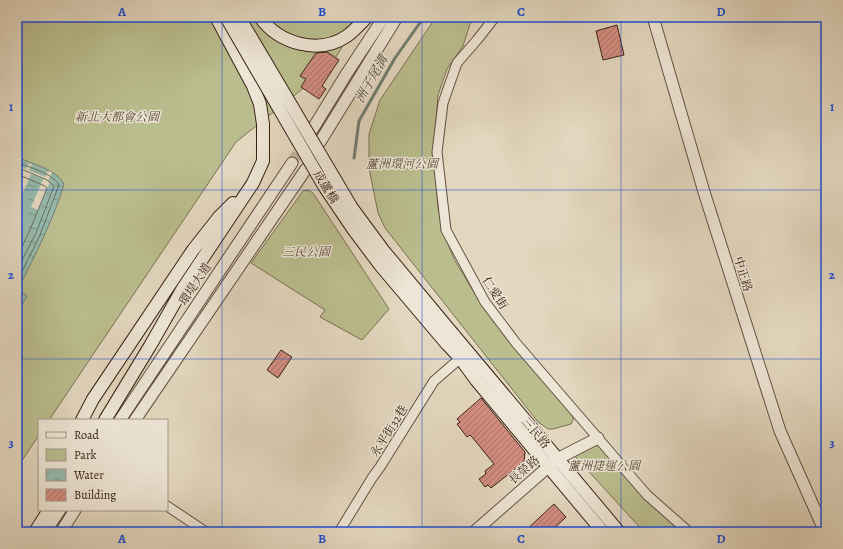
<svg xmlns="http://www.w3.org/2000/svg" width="843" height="549" font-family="Alegreya,'Noto Serif TC',serif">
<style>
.park{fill:#babd8e;stroke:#7a7052}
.water{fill:url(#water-ripples);stroke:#717d70}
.pier{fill:#e3d7bf}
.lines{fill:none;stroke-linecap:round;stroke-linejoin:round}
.shore{stroke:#686e60;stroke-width:1}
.stream{stroke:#717d70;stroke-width:3}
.building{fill:url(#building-hatch);stroke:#392215}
.tertiary-tunnel{stroke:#c1b39d;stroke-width:11;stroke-dasharray:11 5.5;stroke-linecap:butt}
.minor-casing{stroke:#644f40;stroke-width:11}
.tertiary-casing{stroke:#644f40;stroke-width:13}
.secondary-casing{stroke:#392215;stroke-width:14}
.minor{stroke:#ede5d5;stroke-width:9}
.tertiary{stroke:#ede5d5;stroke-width:11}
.secondary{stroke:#ede5d5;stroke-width:12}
.secondary-bridge-casing{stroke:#392215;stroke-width:14;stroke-linecap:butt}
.secondary-bridge{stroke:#ede5d5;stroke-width:12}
.grid{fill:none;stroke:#1d4ed8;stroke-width:1;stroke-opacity:0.55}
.labels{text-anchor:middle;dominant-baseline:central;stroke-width:3;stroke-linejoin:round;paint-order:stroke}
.park-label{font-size:12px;font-style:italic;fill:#594933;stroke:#ede5d5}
.street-label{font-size:12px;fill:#392215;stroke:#ede5d5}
.water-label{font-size:13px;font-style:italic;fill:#50483b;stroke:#ede5d5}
.neatline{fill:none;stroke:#1d4ed8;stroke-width:1.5}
.grid-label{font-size:13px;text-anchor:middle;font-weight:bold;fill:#1d4ed8}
</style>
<defs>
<pattern id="water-ripples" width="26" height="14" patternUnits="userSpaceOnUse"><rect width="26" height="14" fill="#96baac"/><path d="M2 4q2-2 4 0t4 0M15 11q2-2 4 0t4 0" fill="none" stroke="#7b978b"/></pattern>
<pattern id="building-hatch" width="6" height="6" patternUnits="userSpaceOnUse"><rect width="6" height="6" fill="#d38d80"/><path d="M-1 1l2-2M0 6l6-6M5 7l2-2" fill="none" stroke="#ac7368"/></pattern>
</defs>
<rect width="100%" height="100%" fill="#e3d7bf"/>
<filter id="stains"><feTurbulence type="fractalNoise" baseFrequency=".005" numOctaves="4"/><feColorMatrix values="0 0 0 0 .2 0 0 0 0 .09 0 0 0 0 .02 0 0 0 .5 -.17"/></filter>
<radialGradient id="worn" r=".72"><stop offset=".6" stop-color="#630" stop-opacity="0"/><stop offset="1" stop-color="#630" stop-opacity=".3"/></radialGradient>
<path class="park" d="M17,17H360L330,67L236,142L49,420H39V435L17,468Z
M436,17H477L470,24L463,46L447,69L438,95L434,150L438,208L445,236L454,259L481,304L573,416V420L571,424L553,429H548L538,422L385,228L378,213L369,168V134L380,100Z
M308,190L313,193L389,309L362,340L320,317L325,310L251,263L303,191Z
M598,438L685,532H644L571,452Z"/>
<path class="water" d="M17,157C32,164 56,169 64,184C53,221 35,255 18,289L27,296L17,313Z"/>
<path class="pier" d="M29,163L32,164L29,170L45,177L48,171L52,172L48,181L50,182L38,210L31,207L43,179L31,174L19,202L17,201V184L23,171L17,168V165L26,169Z"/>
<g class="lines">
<path class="shore" d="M17,162C28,167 54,174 59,185L40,235L17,282
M17,167L47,180L54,186L36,233L17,270
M17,174L45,186L47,188L30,230L17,257"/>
<path class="stream" d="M354,158L359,121L395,58L424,17"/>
</g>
<path class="building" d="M617,25L624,55L603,60L596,31Z
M327,52L339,60L322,86L326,89L319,99L301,87L306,79L300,76L316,53Z
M281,350L292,357L278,378L267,370Z
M481,398L525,452L524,462L491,488L488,485L485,487L479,479L486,474L485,471L494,464L472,437L470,435L467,437L457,424L460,422L457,419Z
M554,504L566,517L550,532H524Z"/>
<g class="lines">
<path class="tertiary-tunnel" d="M292,163L305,140"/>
<defs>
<path id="minor" d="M495,17L477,40L457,63L443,103L437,152L446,230L485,302L516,343L647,495L689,532
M167,506L206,532
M339,532L372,478L380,467L434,381L464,355"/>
<path id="tertiary" d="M653,17L704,192L780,431L825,532
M312,130L347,73L384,17
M320,142L397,17
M120,420L292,163
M135,420L306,169
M45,532L60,510
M61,532L75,510
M474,532L557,459L598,438"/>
<path id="secondary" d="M260,17C279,44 319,55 347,36C354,31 361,23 367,17
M453,334L619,532
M446,343L460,358L476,380L603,532
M82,420L93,399L193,250L219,217L233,203
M105,420L150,346L183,288L253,183L263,161V124L260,104L253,86L216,17
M35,532L49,510"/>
</defs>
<use href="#minor" class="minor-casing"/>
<use href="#tertiary" class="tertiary-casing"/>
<use href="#secondary" class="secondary-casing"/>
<use href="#minor" class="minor"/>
<use href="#tertiary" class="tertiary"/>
<use href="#secondary" class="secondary"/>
<defs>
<path id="secondary-bridge" d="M226,17L324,186L353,229L380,265L446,343
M239,17L352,208L383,250L453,334"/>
</defs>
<use href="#secondary-bridge" class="secondary-bridge-casing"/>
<use href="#secondary-bridge" class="secondary-bridge"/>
</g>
<path class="grid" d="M222,17V532M422,17V532M621,17V532M17,190H826M17,359H826"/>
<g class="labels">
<g class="park-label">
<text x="117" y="117">新北大都會公園</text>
<text x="402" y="164">蘆洲環河公園</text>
<text x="306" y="252">三民公園</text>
<text x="604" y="466">蘆洲捷運公園</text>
</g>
<g class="street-label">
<text transform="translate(326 187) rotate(58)">成蘆橋</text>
<text transform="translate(743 274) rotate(73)">中正路</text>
<text transform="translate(195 284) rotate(-56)">環堤大道</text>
<text transform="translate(495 293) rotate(57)">仁愛街</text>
<text transform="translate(389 431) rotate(-58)">永平街32巷</text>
<text transform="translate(536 433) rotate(50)">三民路</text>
<text transform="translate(524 470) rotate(-41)">長榮路</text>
</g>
<g class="water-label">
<text transform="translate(371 79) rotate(-60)">洲子尾溝</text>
</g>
</g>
<rect width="843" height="549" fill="none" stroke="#e3d7bf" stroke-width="44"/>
<rect x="38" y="419" width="130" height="92" fill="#ede5d5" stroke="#a59788"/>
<rect x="46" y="432" width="20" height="6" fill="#ede5d5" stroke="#a59788"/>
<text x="74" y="439" font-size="12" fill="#392215">Road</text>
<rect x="46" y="449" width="20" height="12" fill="#babd8e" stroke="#a59788"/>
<text x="74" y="459" font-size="12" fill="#392215">Park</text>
<rect x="46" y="469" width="20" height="12" fill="url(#water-ripples)" stroke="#a59788"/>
<text x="74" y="479" font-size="12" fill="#392215">Water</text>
<rect x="46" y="489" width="20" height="12" fill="url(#building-hatch)" stroke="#a59788"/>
<text x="74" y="499" font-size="12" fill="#392215">Building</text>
<rect x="22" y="22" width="799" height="505" class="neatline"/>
<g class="grid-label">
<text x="122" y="16">A</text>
<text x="322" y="16">B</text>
<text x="521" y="16">C</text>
<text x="721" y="16">D</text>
<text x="11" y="111">1</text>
<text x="832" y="111">1</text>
<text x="11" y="279">2</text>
<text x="832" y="279">2</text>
<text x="11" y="447">3</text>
<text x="832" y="447">3</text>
<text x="122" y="543">A</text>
<text x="322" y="543">B</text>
<text x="521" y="543">C</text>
<text x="721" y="543">D</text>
</g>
<rect width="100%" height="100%" filter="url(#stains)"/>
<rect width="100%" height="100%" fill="url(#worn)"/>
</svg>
